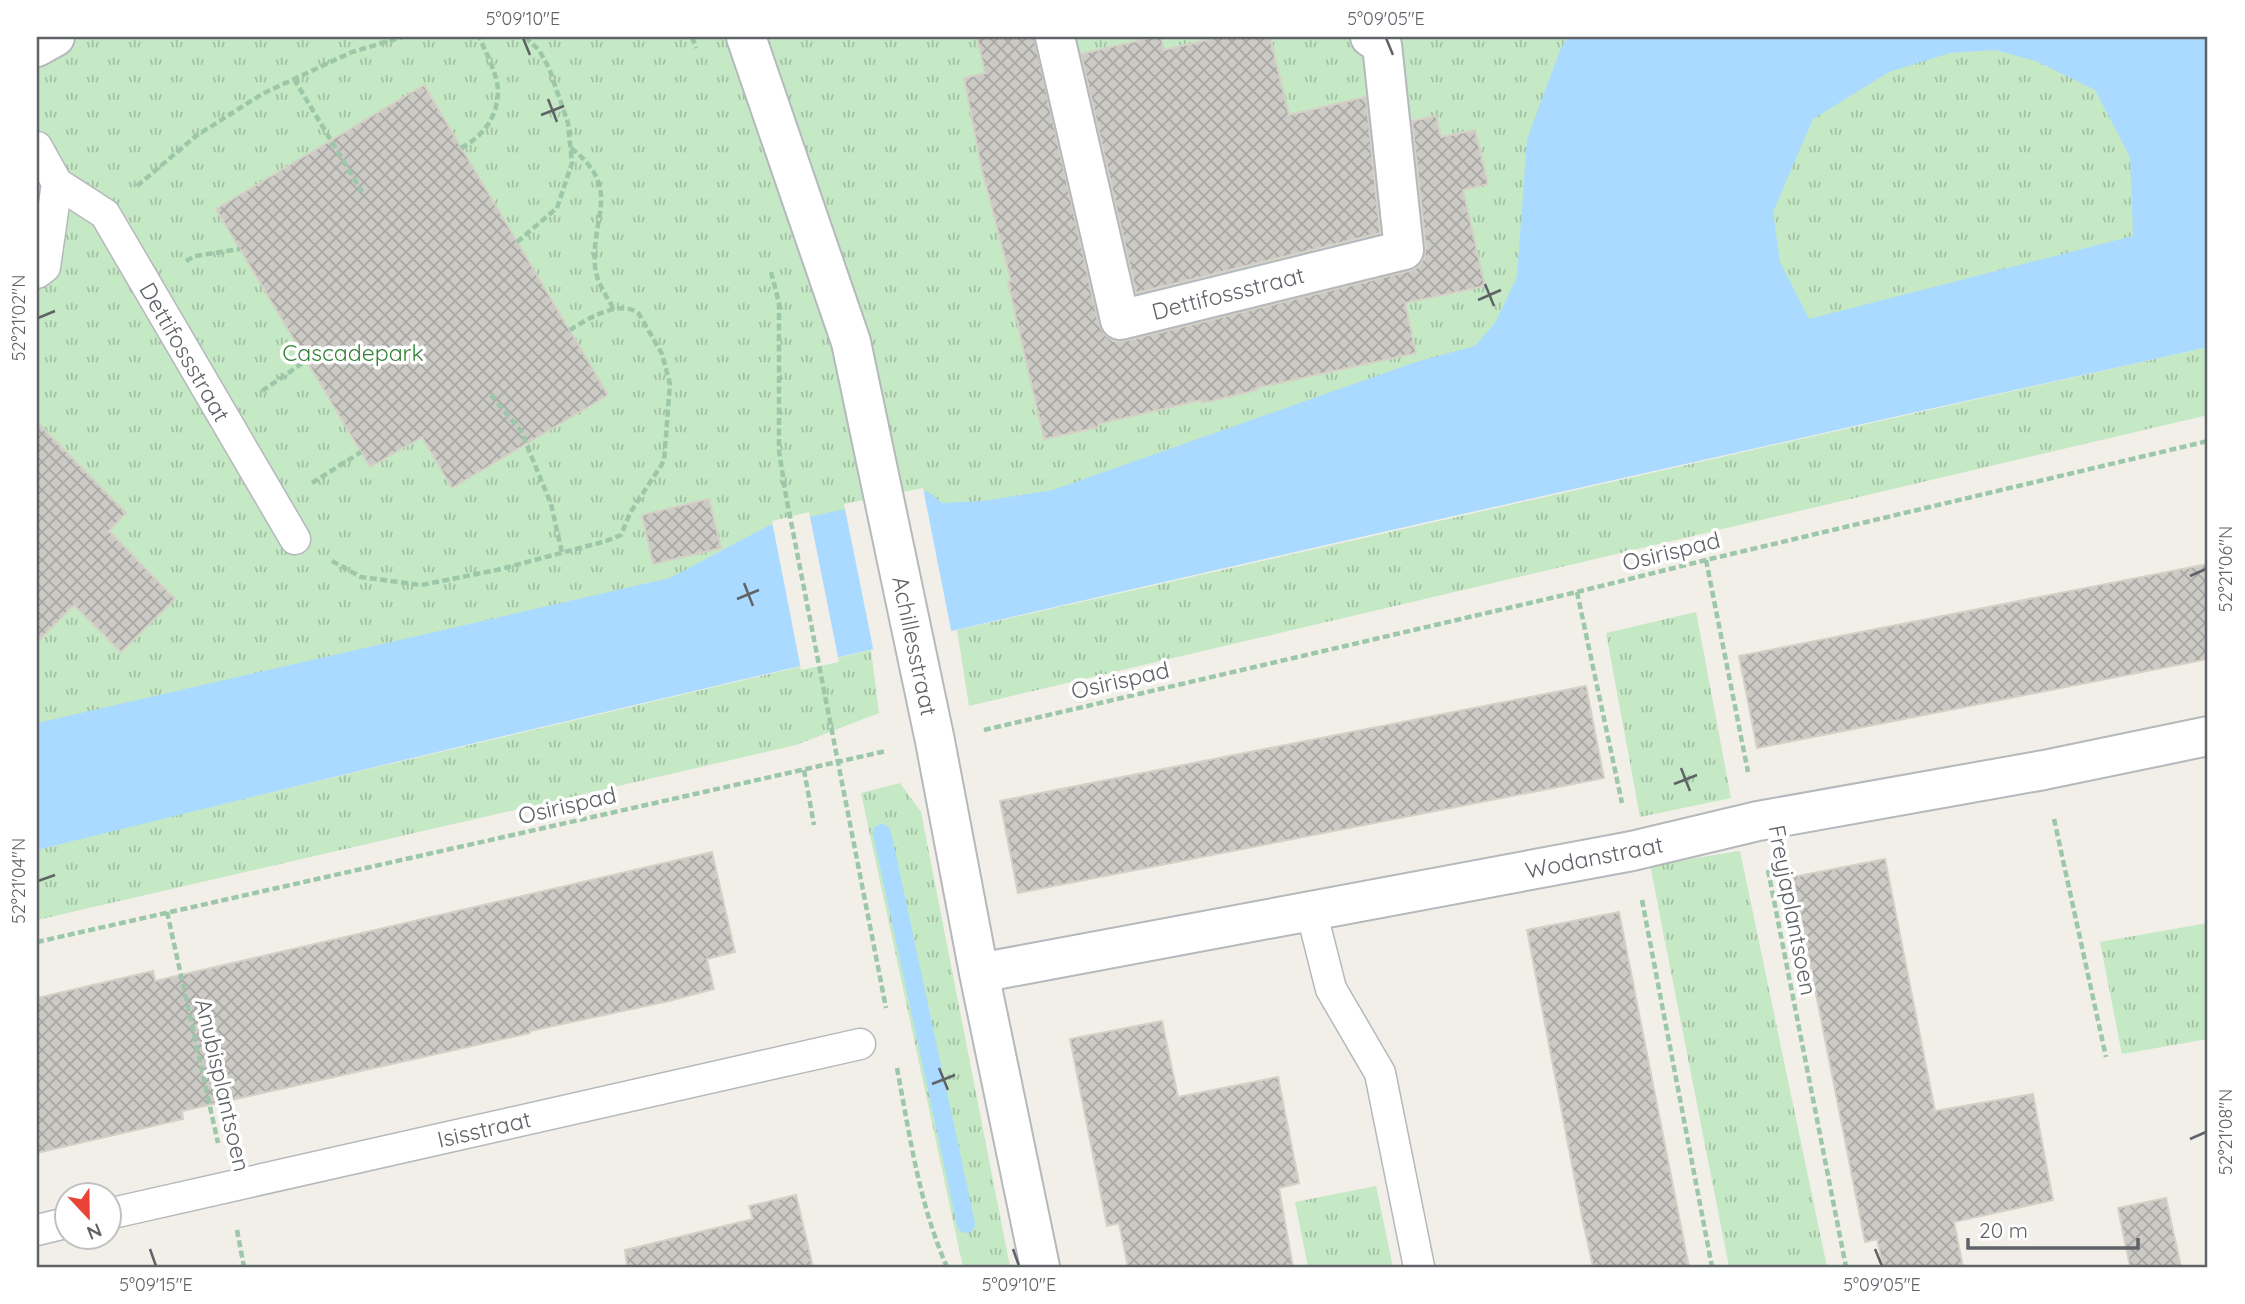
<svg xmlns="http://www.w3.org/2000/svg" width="2245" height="1304" font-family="Quicksand,sans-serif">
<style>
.grass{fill:url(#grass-tufts)}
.water{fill:#aadaff;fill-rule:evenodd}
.pier{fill:#f1efe8}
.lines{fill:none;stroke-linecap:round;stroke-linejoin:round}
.stream{stroke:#aadaff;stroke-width:18}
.building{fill:url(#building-cross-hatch);stroke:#d6d1c6;stroke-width:2}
.lane-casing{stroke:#b5b8bc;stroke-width:33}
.street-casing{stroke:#b5b8bc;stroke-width:42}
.path{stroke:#9cc7a9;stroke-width:4.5;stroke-dasharray:7 3.5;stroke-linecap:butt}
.lane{stroke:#fff;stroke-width:30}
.street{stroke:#fff;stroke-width:38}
.ticks{fill:none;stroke:#5f6368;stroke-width:2.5}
.labels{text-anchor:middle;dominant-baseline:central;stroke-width:7;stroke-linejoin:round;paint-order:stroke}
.street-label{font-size:23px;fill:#5f6368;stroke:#fff}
.park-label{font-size:23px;fill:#348238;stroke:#fff}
.neatline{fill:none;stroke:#5f6368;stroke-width:2.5}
.ticks-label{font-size:18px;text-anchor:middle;fill:#5f6368}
</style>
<defs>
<pattern id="grass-tufts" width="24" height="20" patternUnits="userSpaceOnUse" patternTransform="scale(1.75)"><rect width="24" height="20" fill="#c5e8c5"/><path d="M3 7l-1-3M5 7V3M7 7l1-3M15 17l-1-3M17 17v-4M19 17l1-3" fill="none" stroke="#a3c0a4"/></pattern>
<pattern id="building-cross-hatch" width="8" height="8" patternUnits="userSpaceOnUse" patternTransform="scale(1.75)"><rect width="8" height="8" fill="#cccac5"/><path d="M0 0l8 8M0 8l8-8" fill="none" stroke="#a9a8a4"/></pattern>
</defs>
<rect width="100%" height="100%" fill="#f1efe8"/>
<path class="grass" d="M37,37H2208V235L37,739Z
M2208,347V415L969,706L957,630Z
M1696,612L1731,798L1640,817L1606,633Z
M871,650L879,713L796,745L37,920V850L200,809Z
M900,783L921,812L1010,1267H963L861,793Z
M1740,851L1827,1267H1729L1650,865Z
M2208,923V1039L2122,1054L2100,942Z
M1376,1186L1393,1267H1308L1295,1202Z"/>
<path class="water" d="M1568,37H2208V347C1483,509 758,670 37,850V723L670,578L768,526L927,491L942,503L982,501L1053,490L1416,362L1475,346L1495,323L1517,277L1527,139L1561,48ZM1995,50L2036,61L2095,90L2130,157L2133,236L1809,319L1780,262L1773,212L1813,119L1889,72L1950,53Z"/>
<path class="pier" d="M923,488L952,635L874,653L844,504Z
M809,512L839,662L801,670L772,521Z"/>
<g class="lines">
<path class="stream" d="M882,833L966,1224"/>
</g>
<path class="building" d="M977,37H1034L1099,325L1104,334L1113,341H1125L1409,271L1418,267L1424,258L1426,248L1412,121L1436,116L1441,137L1475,130L1488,184L1463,190L1485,286L1405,303L1416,353L1256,388L1257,390L1202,403L1201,400L1098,424L1099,427L1044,439L1008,282L1011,281L982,170L964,78L985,73Z
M1154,37H1161L1164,50L1220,37H1270L1289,115L1366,97L1380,233L1136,293L1081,54Z
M424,85L608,395L452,488L422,437L370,467L216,209Z
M37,422L126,513L109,531L175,599L121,652L74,605L37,642Z
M709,499L721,548L653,564L642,515Z
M2208,564V659L1757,748L1739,656Z
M1586,686L1604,778L1018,893L1000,801Z
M712,852L735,952L707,959L714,989L669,1001L530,1031V1033L182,1111L183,1119L37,1153V998L153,971L155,981Z
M1885,859L1935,1111L2033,1094L2053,1200L1954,1222L1963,1267H1883L1877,1239L1865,1242L1793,877Z
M1619,912L1637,1003L1689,1267H1593L1582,1217L1527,930Z
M1162,1021L1178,1097L1278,1077L1299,1183L1279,1188L1293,1267H1128L1119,1223L1107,1226L1070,1039Z
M796,1195L813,1267H627L625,1250L753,1219L749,1206Z
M2166,1198L2181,1267H2130L2118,1208Z"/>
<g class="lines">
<defs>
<path id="lane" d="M37,147L57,183L45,267L37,273
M57,183L105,214L295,539
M1311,910L1331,989L1380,1073L1419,1267
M108,1214L860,1044
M37,1230L66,1223"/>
<path id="street" d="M746,37L851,342L935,741L979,973L1040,1267
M1055,37L1120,320L1404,250L1382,45L1370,37
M37,47L55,37
M979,973L1632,851L1758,821L2044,770L2208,736"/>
</defs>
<use href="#lane" class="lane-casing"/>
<use href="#street" class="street-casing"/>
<path class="path" d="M692,37L696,48
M294,79L362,192
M461,148C484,136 498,116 498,90C498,76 485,50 479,37
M571,148C623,189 591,215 595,266C596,282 607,296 614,310
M137,186L196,136L262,94L352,52L402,37
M517,242L557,208L572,163L568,123L549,68L539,50L525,37
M186,261L195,256L240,249
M771,272L779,303V451L786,496L886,1008
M262,391L307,360
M491,395L521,431L551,504L562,553
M312,483L361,452
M1706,560L1748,772
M332,561L361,577L421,585L497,570L606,541L621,535L630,513L664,461L670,384L662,354L639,314C621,298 587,319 570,330
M1577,592L1622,803
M984,730L1577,592L1706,560L2208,441
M804,770L814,825
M2054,819L2106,1057
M1768,870L1846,1267
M1642,900L1712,1267
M167,912L218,1143
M37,942L886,751
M897,1068C910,1136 919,1204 947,1267
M237,1230L244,1267"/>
<use href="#lane" class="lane"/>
<use href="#street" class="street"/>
</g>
<path class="ticks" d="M523,38L530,55M1386,38L1393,55M548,99L557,122M541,115L564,106M1485,284L1494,306M1478,300L1501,290M38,318L55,311M2190,576L2206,569M744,583L753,606M737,599L759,590M1681,768L1690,791M1674,784L1697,775M38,881L55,875M939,1068L948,1090M932,1084L955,1075M2190,1139L2206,1132M150,1249L156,1266M1013,1249L1019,1266M1875,1249L1882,1266"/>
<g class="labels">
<g class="street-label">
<text transform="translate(1228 293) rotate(-14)">Dettifossstraat</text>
<text transform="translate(185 352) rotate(60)">Dettifossstraat</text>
<text transform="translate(1671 551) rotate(-14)">Osirispad</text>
<text transform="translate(915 646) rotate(78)">Achillesstraat</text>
<text transform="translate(1120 680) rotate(-13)">Osirispad</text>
<text transform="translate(567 805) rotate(-13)">Osirispad</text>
<text transform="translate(1594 857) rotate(-11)">Wodanstraat</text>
<text transform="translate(1793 910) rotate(79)">Freyjaplantsoen</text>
<text transform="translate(223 1085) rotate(77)">Anubisplantsoen</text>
<text transform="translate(484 1129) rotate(-13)">Isisstraat</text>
</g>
<g class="park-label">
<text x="353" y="352">Cascadepark</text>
</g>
</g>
<rect width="2245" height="1304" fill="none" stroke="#ffffff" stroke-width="77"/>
<g transform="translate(88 1216) rotate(158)"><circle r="33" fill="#ffffff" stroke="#bfc1c3" stroke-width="2"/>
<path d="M0-5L12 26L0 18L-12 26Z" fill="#ea4335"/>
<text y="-10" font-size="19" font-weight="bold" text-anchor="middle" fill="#5f6368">N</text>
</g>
<path d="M1968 1238v10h170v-10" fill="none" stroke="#5f6368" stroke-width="3.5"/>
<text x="1979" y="1238" font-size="21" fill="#5f6368" stroke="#ffffff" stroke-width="5" paint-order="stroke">20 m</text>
<rect x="38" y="38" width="2168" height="1228" class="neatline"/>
<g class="ticks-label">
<text x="523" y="25">5°09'10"E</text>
<text x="1386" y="25">5°09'05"E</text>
<text transform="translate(19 318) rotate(-90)" y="6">52°21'02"N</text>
<text transform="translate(2226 569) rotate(-90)" y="6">52°21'06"N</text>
<text transform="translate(19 881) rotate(-90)" y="6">52°21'04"N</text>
<text transform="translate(2226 1132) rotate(-90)" y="6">52°21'08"N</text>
<text x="156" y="1291">5°09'15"E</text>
<text x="1019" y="1291">5°09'10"E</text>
<text x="1882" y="1291">5°09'05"E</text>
</g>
</svg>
